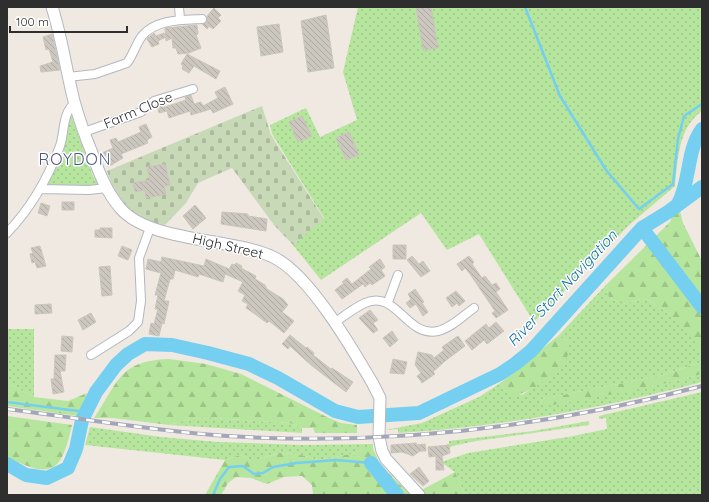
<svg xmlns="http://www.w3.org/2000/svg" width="709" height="502" font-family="Quicksand,sans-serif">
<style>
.grass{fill:url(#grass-dots)}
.forest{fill:url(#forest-firs)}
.cemetery{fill:url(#cemetery-stones)}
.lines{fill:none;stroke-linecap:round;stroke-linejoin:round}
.stream{stroke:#75cff0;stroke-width:2.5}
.river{stroke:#75cff0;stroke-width:14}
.building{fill:url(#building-back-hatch);stroke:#cbc5ba}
.minor-casing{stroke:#b4b7c1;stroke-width:10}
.secondary-casing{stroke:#b4b7c1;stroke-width:13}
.minor{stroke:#fff;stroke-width:8}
.secondary{stroke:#fff;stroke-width:11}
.rail-casing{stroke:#a3a6b8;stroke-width:4}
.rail{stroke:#fff;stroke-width:2.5;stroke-dasharray:8;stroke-linecap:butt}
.labels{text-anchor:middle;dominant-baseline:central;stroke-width:3;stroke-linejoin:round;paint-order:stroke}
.street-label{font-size:14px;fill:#2e2e2e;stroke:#fff}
.water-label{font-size:15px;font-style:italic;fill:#0d6fa3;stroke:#fff}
.quarter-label{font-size:16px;letter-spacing:1px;fill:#4d5680;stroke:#fff}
</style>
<defs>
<pattern id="grass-dots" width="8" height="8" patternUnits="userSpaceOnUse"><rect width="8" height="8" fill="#b6e59e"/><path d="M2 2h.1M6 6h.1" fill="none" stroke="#9dc588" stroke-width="1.8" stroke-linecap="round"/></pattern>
<pattern id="forest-firs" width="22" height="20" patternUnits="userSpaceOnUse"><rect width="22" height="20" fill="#b6e59e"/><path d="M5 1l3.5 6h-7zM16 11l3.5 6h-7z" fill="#9dc588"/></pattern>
<pattern id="cemetery-stones" width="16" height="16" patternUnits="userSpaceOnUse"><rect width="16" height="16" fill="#c8d9b8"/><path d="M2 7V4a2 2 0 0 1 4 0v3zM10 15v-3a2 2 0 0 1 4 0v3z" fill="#acbb9e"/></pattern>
<pattern id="building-back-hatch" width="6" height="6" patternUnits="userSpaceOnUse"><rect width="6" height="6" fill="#cbc7bf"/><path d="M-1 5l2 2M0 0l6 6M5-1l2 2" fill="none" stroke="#afaba4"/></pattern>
</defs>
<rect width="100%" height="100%" fill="#efe9e1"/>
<path class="grass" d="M358,7H702V111C678,128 678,159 675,186L628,226L534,322L479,234L447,250L421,213L321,280L293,245L324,218L272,134L270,125L306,108L320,137L357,120L343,72Z
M69,115H71L93,176L99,186H46L66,140Z
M606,285L609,298L623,304L645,298C667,312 702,332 702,362L659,376L542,399L541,404C596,397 649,388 702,374V382C603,408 501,427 398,433V429L385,430L422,423L479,397L502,382L504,390L522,395L548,378L569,342L558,336Z
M7,329H34V397L13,386L7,385Z
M702,392V494L699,495H465L455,472L441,462L468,453L568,437L607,429L606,418L599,419V416Z
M212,418L290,423L302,428V433L169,425L190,419Z
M589,421V425L476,441L452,446L447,450L446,445L449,444V441L533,431Z
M90,427L161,437L218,442L302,445L373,444V449H362L356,453L318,460L298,454L279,453L260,459H249L240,455L225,460L85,445Z"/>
<path class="forest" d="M678,204L683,223L702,261V355C688,325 672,315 645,298L623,304L609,298L606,285L670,222Z
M558,336L569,342C569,347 569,353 567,357C559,374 529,394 512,396L504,390L502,382Z
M169,359L206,364L241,374L329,418L341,423L357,425V433H315L313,428H302L290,423L212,418L190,419L169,425L113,418H94C119,382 118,361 169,359Z
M702,362V374C650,388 599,397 546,406L541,405L542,399L659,376Z
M7,385L13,386L34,397L68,401L87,393L78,416L7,406Z
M7,416L72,425C61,474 52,479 7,457Z
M362,449H373L380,464L410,495H313L312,485L302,476L284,477L267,484L251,478L236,477L228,483L221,495H205L225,460L240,455L249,459H260L279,453L298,454L318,460L356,453Z
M455,472L465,495H421L418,492Z"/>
<path class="cemetery" d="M262,106L271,135L324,219L293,245L274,225L232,168L198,183L186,203L165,225C132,219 117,203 107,171Z"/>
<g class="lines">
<path class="stream" d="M525,7L560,96L606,170L639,209L673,184L678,139L684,116L702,104
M7,402L86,412
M213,495L220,479L229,467L243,466L254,474L263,473L273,467L296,463L336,460L371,463"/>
<path class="river" d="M678,204C691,180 686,151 702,129
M642,228L702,307
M371,463L397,495
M7,464L26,475L47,478L68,468L76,449L82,420L96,392L116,365L128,354L145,344L172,345L208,353L249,364L278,378L335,411L358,417L419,413L500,374L515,364L531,351L642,228L668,212L702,187"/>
</g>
<path class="building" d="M416,7H431L438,48L423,50Z
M214,8L221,15L218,18L221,21L213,29L209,26L207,29L202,24L207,22V16Z
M326,15L334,68L308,72L301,21Z
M279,24L283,52L261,56L257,27Z
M197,25L198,34L196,35L201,48L189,53L178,54L176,48H173L172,38L166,41L165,28Z
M154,33L156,36L164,33L166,37L158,41L159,44L152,47L147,39Z
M52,34L60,70L41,72L40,66L53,62L49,49L46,50L43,37Z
M187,54L220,71L216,79L194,66L189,73L182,69L183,66L181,64Z
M225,87L233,104L213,113L211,109L191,115L190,111L169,118L167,111L159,113L157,106L165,104V107L186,100L185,97L191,95L194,104L201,102L203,106L218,98L215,92Z
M302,116L312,136L298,142L289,122Z
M146,124L152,137L147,140L148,143L121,154L123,158L108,167L102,153L113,148L110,140L116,138L118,142L141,132L139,127Z
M349,132L359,155L346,160L336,138Z
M165,164L170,185L164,186L166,194L146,198L145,190L135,192L133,183L150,180L147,167Z
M62,202H74V210H62Z
M41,203L50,206L47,216L38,213Z
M195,205L206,218L193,229L183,216Z
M222,212L248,214V216L267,219L266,231L221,224Z
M100,228H112V238L95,237V230H100Z
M393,245H406V259H393Z
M40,246L46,266L37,268L35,262L32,263L30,254L33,253L31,248Z
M122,246L132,250L128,260L118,256Z
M412,256L419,264L423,261L430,271L421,277L407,260Z
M469,256L474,262L472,264L482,278L485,276L492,285L496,283L500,289L496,292L508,310L496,318L492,313L495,311L470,274L465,268L462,271L457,264Z
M162,257L204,266L206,259L229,269L232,264L235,265L236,263L242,266L241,268L256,276L255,279L265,285L267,289L283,299L288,305L282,312L294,321L284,333L269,321L267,323L255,314L246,308L248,304L242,301L245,295L238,291L243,282L225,274L223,282L199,274L198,277L175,270L173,279H170L164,301H169L164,324L162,323L159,336L149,334L151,323L154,324L158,309H155L158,295H155L161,273L146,269L148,259L161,262Z
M380,259L385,267L381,270L385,276L372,285L370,283L365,287L363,284L342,299L335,290L344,283L342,282L347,278L352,284L371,269L369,267Z
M110,266L112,295L102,296L99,267Z
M415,289L424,302L422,303L428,312L423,316L416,304L410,308L406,303L411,299L408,294Z
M456,291L465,301L459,306L457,303L452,307L446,298Z
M51,304L52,313L35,314V305Z
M370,310L378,320L373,323L378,330L373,333L359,318Z
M91,313L96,322L83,330L78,320Z
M496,322L504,331L487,344L484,340L472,350L465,341L486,324L489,328Z
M392,331L398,340L390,347L383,338Z
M290,335L306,348L307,347L314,353L313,355L331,369L332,368L353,382L346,392L311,365L290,346L288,349L282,344Z
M62,336L73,337L72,352L61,351Z
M458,336L465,346L445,361L433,372L435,374L422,383L417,376L421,373L415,365L418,352L432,355L434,358L444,350L442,347Z
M55,355H66L65,371H60L64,392L53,394L51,379H54Z
M393,359L407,362L404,374L390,373Z
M416,443L417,445L425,444L426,451H420L413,456L402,452L391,453V445Z
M449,445L450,453L442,456L444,470H436V456L429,457L428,447Z
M419,467L429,481L423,486L410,474Z"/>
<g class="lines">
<defs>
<path id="minor" d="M179,7L180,19
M68,77L95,74L127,63C133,55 136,44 142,36C156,19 183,20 202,19
M84,132L141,112L154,101L193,89
M40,189L89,190L107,188
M7,233C31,208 48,178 60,146C65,131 62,113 75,103
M388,302L398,275
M334,323C344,316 354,308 365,303C397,289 406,338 438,331C451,328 463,316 474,308
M91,355L129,331L138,322L141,301L139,258L150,228"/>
<path id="secondary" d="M52,7C62,38 66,70 74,101C79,119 85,136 92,153C99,173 107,193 121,209C150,242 233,238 273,257C309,274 352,348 373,384L380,398L379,437L382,451L386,459L419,495"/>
</defs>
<use href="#minor" class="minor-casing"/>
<use href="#secondary" class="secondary-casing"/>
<use href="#minor" class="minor"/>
<use href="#secondary" class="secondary"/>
<defs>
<path id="rail" d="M7,409C80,418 153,431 227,436C387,446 548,427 702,386"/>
</defs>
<use href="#rail" class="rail-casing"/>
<use href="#rail" class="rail"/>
</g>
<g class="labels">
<g class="street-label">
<text transform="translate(138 110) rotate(-23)">Farm Close</text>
<text transform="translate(228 246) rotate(13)">High Street</text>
</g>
<g class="water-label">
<text transform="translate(562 288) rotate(-47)">River Stort Navigation</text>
</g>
<g class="quarter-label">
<text x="75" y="159">ROYDON</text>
</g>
</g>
<rect width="709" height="502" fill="none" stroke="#2e2e2e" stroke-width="16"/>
<path d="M10 26v6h117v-6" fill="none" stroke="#2e2e2e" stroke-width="2"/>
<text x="16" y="26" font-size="12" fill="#2e2e2e" stroke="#ffffff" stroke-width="3" paint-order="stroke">100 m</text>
</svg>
